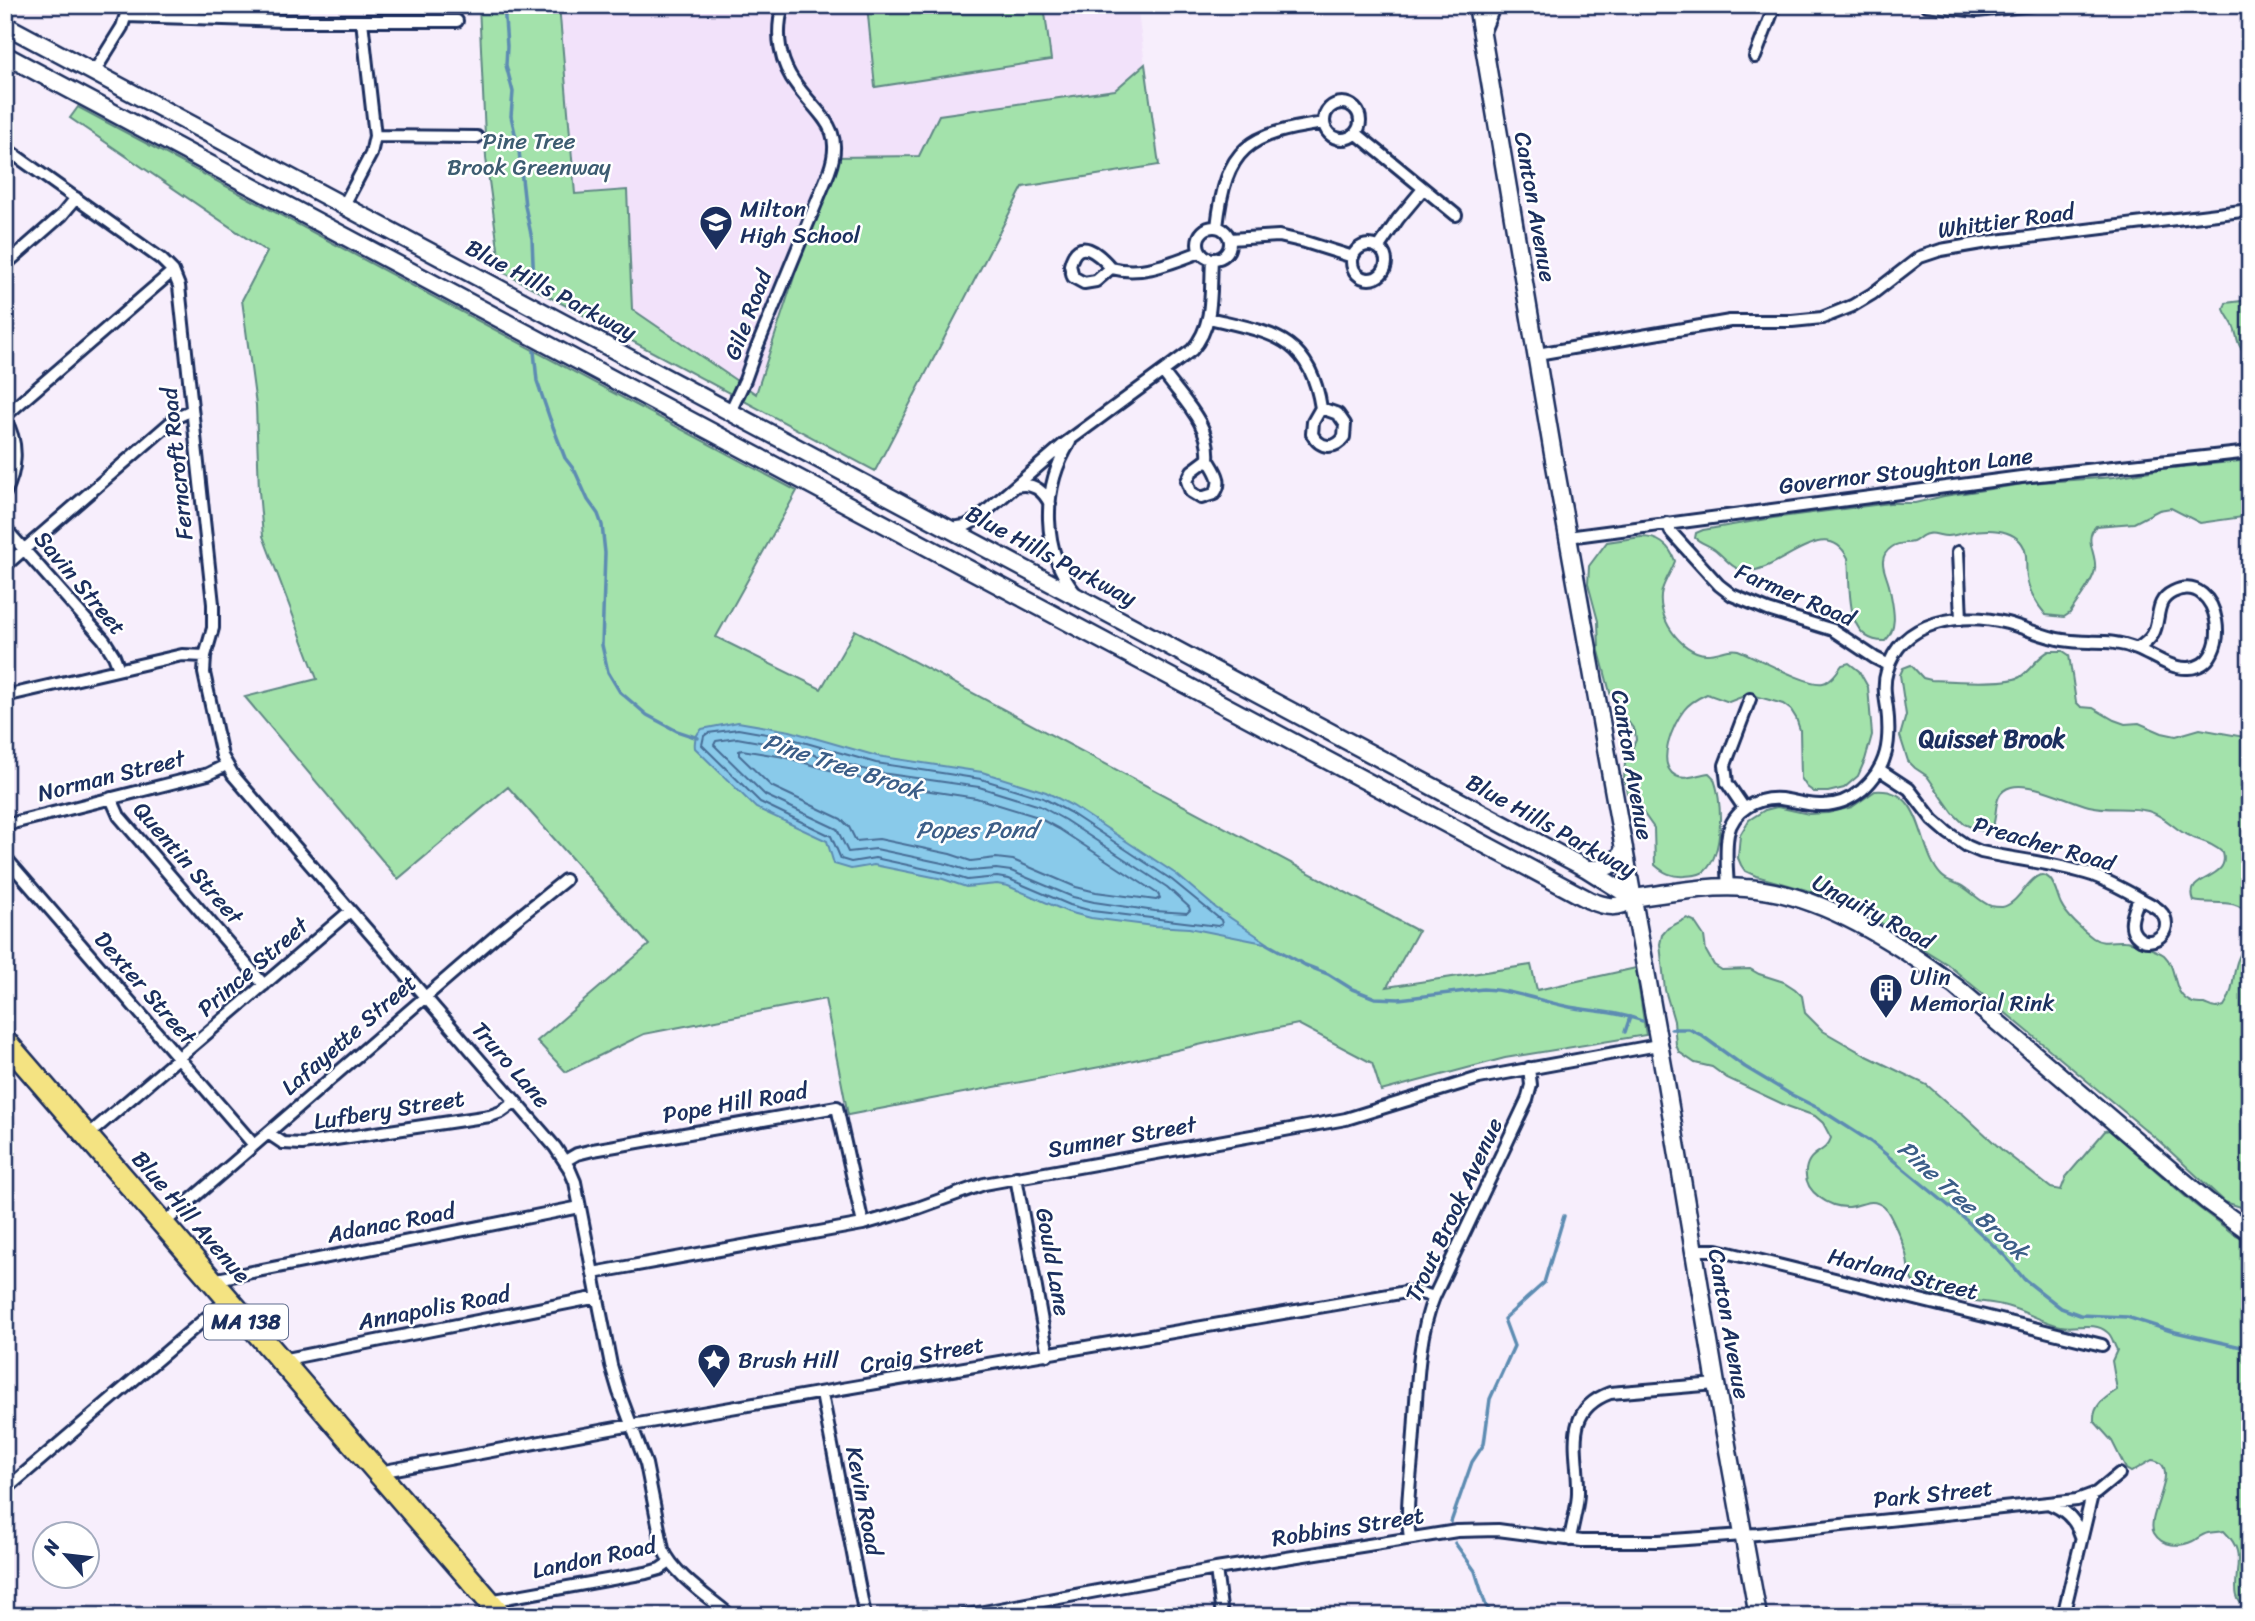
<svg xmlns="http://www.w3.org/2000/svg" width="2255" height="1621" font-family="Sriracha,sans-serif">
<style>
.built{fill:#f2e2fa}
.green{fill:#a3e2ab;stroke:#5f8884;stroke-width:2}
.water{fill:#89caea;stroke:#5d8cb2;stroke-width:2}
.lines{fill:none;stroke-linecap:round;stroke-linejoin:round}
.shore{stroke:#476d96;stroke-width:2}
.stream{stroke:#5d8cb2;stroke-width:3.5}
.street-casing{stroke:#1b2f5e;stroke-width:16}
.secondary-casing{stroke:#1b2f5e;stroke-width:21}
.highway-casing{stroke:#1b2f5e;stroke-width:26}
.street{stroke:#fff;stroke-width:10}
.secondary{stroke:#fff;stroke-width:16}
.highway{stroke:#f4e382;stroke-width:21}
.labels{text-anchor:middle;dominant-baseline:central;stroke-width:5;stroke-linejoin:round;paint-order:stroke}
.shield{fill:#fff;stroke:#5f6d8e;stroke-width:2}
.shield-label{font-size:21px;font-weight:bold;fill:#1b2f5e}
.park-label{font-size:23px;fill:#3d5c71;stroke:#fff}
.street-label{font-size:23px;fill:#1b2f5e;stroke:#fff}
.poi-label{font-size:23px;fill:#1b2f5e;stroke:#fff;text-anchor:start}
.neighbourhood-label{font-size:24px;font-weight:bold;fill:#1b2f5e;stroke:#fff}
.water-label{font-size:24px;font-style:italic;fill:#3c5e88;stroke:#fff}
</style>
<rect width="100%" height="100%" fill="#f7eefc"/>
<filter id="ink" filterUnits="userSpaceOnUse"><feTurbulence type="fractalNoise" baseFrequency=".0143" numOctaves="2"/><feDisplacementMap in="SourceGraphic" scale="14" xChannelSelector="R" yChannelSelector="G"/><feConvolveMatrix kernelMatrix="1 2 1 2 8 2 1 2 1" color-interpolation-filters="sRGB"/></filter>
<g filter="url(#ink)">
<path class="built" d="M559,5H1137L1145,64L1115,90L939,115L919,156L833,157L756,394L631,309L627,191L575,195Z"/>
<path class="green" d="M479,5H559L575,194L627,190L632,309L756,394L833,157L919,156L939,115L1115,90L1145,64L1159,165L1023,187L875,471L501,271L486,158Z
M867,5H1044L1051,60L875,87Z
M78,107L797,491L716,637L821,689L855,630L1418,931L1387,987L1531,965L1537,990L1636,968L1646,1035L1505,1058L1381,1091L1372,1063L1298,1024L1233,1037L1121,1063L848,1115L825,999L644,1034L566,1072L537,1041L649,945L508,787L398,879L245,697L317,679L263,536L259,491L256,405L242,300L267,252L70,118Z
M2250,300V355C2235,348 2239,338 2233,325C2230,319 2226,315 2224,309L2226,303Z
M2250,460V516L2200,523L2171,508L2159,510L2134,523L2096,526C2083,540 2097,553 2095,569C2094,581 2076,602 2070,613L2064,617L2046,615C2038,606 2028,590 2027,577C2025,565 2029,551 2020,541C2007,528 1985,529 1968,532C1961,533 1955,536 1947,536C1940,536 1933,532 1927,534C1921,535 1918,540 1913,542C1906,544 1899,542 1892,547C1874,559 1888,575 1890,590C1893,607 1899,628 1885,641C1843,642 1851,586 1848,558C1825,513 1779,573 1746,571C1732,570 1724,556 1714,549C1708,545 1701,543 1695,538L1696,533L1703,530L1773,518L1890,503H1915L1944,496L2030,483L2114,477L2163,469Z
M1641,537C1658,537 1669,544 1675,561C1672,570 1665,580 1662,590C1655,615 1680,653 1706,654C1717,655 1729,647 1738,650C1754,656 1809,687 1823,683C1831,681 1837,672 1842,665L1849,663L1859,671L1868,687L1872,735L1865,760L1858,776L1844,788L1828,792H1814L1807,787L1801,778L1800,730L1796,718L1791,710L1783,704L1749,694L1729,702L1707,694C1698,698 1690,702 1684,710C1673,724 1655,765 1676,776C1686,781 1698,774 1709,773L1713,777C1723,799 1724,853 1705,871C1699,876 1692,875 1685,876C1672,877 1664,873 1655,865L1654,828L1644,814L1632,805L1628,797L1624,779L1625,763L1636,740L1635,731L1612,700L1599,651L1598,621L1588,584L1589,566L1607,542Z
M2049,651H2063L2069,655L2076,702L2081,707L2093,708L2114,720L2125,724L2139,723L2162,733L2176,736L2200,729L2250,738V916C2235,896 2214,906 2194,901C2183,874 2231,881 2223,853C2212,842 2198,841 2185,834C2173,827 2163,815 2148,811C2129,806 2108,811 2089,806C2069,801 2031,781 2011,787C1989,793 2001,819 1989,832L1978,830L1964,824L1953,813L1927,776L1915,768L1908,761L1900,736L1906,715L1900,675L1903,668L1911,665L1923,678L1931,680C1950,681 2005,685 2020,677C2031,670 2036,658 2049,651Z
M1875,791C1926,787 1916,850 1942,876C1947,881 1954,882 1960,885C1971,891 1980,902 1991,906C1995,907 1998,907 2002,907C2021,905 2033,862 2050,879C2056,886 2057,896 2061,904C2067,916 2082,930 2093,938C2103,945 2114,940 2124,941C2131,941 2159,951 2164,955C2179,969 2170,995 2193,1003C2196,1004 2200,1004 2204,1004C2212,1007 2215,1010 2224,1006C2234,992 2232,978 2237,962C2240,953 2245,945 2250,937V1210L2225,1202L2158,1140L1947,964L1868,915L1817,893L1756,876L1745,871L1741,865L1738,858L1740,835L1749,820L1765,810L1777,807L1809,814L1828,813L1852,807Z
M1687,918L1694,921L1704,936L1706,951L1714,965L1722,970L1750,969L1759,974L1784,982L1795,989L1802,996L1805,1013L1823,1031L1865,1055L1927,1085L1953,1108L1963,1114L2002,1150L2051,1188L2061,1190L2066,1177L2105,1131L2109,1130L2194,1204L2232,1233L2250,1242V1609C2225,1602 2242,1569 2237,1551C2235,1543 2230,1537 2224,1531C2219,1532 2213,1532 2208,1533C2203,1534 2198,1538 2193,1541C2180,1547 2162,1547 2154,1533C2144,1517 2185,1464 2152,1460L2131,1472L2126,1469L2112,1441L2094,1421C2093,1405 2105,1398 2117,1390L2112,1361L2117,1350C2113,1344 2113,1336 2107,1332C2094,1321 2076,1329 2061,1326C2042,1322 2025,1311 2006,1306C1979,1298 1948,1303 1923,1290C1906,1282 1910,1269 1906,1254C1903,1244 1891,1213 1884,1207C1871,1196 1862,1206 1849,1207C1830,1208 1803,1192 1806,1170C1809,1150 1826,1154 1831,1138L1823,1123L1815,1116L1787,1106L1727,1078L1712,1067L1695,1063L1679,1052L1676,1045L1674,1021L1665,990L1660,944L1662,935L1668,928Z"/>
<path class="water" d="M738,722L790,731L877,756L982,772L1046,792L1073,806L1176,874L1216,908L1269,944L1189,928L1154,926L1091,918L1068,912L1008,886L997,884L966,887L943,879L874,865L851,869L834,864L827,841L756,808L695,748C694,741 696,734 702,729Z"/>
<g class="lines">
<path class="shore" d="M738,729L789,738L876,763L981,779L1043,798L1069,812L1172,880L1221,920L1222,924L1218,926L1092,911L1070,905L1009,879L997,877L967,880L945,873L875,858L851,862L841,859L831,836L760,802L702,745L704,736L708,733Z
M737,738L787,747L874,772L979,787L1040,806L1065,820L1167,887L1189,907L1190,910L1187,913L1155,911L1094,902L1073,897L1011,871L996,869L969,871L947,864L876,849L848,852L837,829L765,795L714,745L716,741Z
M742,750L784,757L872,782L976,798L1035,816L1059,829L1158,894L1160,898L1156,900L1096,892L1076,887L1013,860L996,858L971,861L950,854L879,839L856,841L849,827L841,819L771,786L739,755V751Z"/>
<path class="stream" d="M504,5L507,46L506,65L513,92L511,116L519,151L525,206L532,239L534,285
M534,351L537,381L550,419L565,458L575,471L588,500L598,514L602,525L605,553L602,645L608,672L620,692L647,715L677,731L698,738
M1267,944L1305,965L1328,974L1352,989L1375,998L1399,999L1483,989C1512,990 1537,1000 1565,1006C1591,1012 1617,1011 1642,1021
M1671,1029H1689L1701,1035L1745,1067L1790,1094L1818,1108L1871,1142L1966,1220L2005,1256L2024,1279L2061,1308L2080,1315L2127,1317L2171,1331L2250,1349
M1625,1032L1630,1017
M1451,1522L1472,1462L1484,1444L1490,1399L1514,1346L1504,1319L1544,1283L1564,1216
M1455,1543L1475,1571L1486,1606L1494,1616"/>
<defs>
<path id="street" d="M1926,5L1977,11L2033,5
M126,16L286,21H457
M1483,34L1495,5
M1755,57L1775,5
M94,72L122,27L129,5
M1324 121a18 18 0 1 1 36 0a18 18 0 1 1-36 0Z
M1356,133L1456,215
M375,136L477,137
M5,148L161,259L173,271L179,286L213,604V628L205,656L204,673L222,756L233,775L555,1147L569,1168L575,1182L611,1365L619,1392L646,1464L663,1549C674,1575 710,1598 731,1616
M344,205L371,154L375,136L362,21
M1217,227C1226,146 1248,134 1324,123
M1198 243a16 16 0 1 1 32 0a16 16 0 1 1-32 0Z
M1230,239L1279,236L1305,242L1353,257
M1352 262a17 17 0 1 1 34 0a17 17 0 1 1-34 0Z
M1379,247L1398,219L1423,189
M5,265L62,215L76,198
M1111,268L1096,281L1084,283L1073,277L1070,265C1078,234 1099,254 1111,268C1143,276 1170,263 1200,252
M1209,318C1270,333 1310,335 1321,408
M1537,354L1730,321H1792L1822,318L1852,306L1872,294L1920,257L1941,250L1988,242L2250,210
M1163,372C1182,399 1211,424 1208,459
M1321,408L1338,414L1345,424L1344,437C1335,450 1320,449 1312,434L1313,422Z
M730,412L745,380L755,352L829,172C845,129 821,118 798,87C779,63 775,34 783,5
M5,416L173,271
M5,420C19,442 17,470 5,493
M1070,442C1041,488 1041,551 1076,594
M1208,459C1215,471 1224,481 1214,494L1201,498L1191,492L1187,481L1192,471Z
M1016,486C1033,482 1043,490 1050,504
M1667,523L1671,532L1719,585L1732,595L1768,610L1833,630L1875,658L1889,665
M5,528L104,640L114,656L119,669
M951,528L965,526L976,520L1064,444L1192,350C1215,324 1210,291 1212,259
M1568,537L2021,477L2250,452
M1958,552L1961,619
M5,566L177,417L192,410
M5,696L182,655L205,656
M1880,770L1909,789L1933,820L1948,833L1967,846L1981,852C2018,860 2056,863 2092,875C2109,881 2125,890 2141,899C2151,905 2166,910 2166,924C2166,937 2150,946 2139,938C2125,928 2135,910 2139,898
M111,798L119,816L264,985
M1744,808L1727,783L1725,765L1750,699
M5,825L208,774L226,765
M5,857L254,1145
M1728,887C1727,870 1725,851 1728,834C1733,810 1757,797 1781,799C1795,801 1809,806 1823,805C1837,805 1851,799 1862,790C1888,767 1891,741 1887,708C1885,696 1883,683 1887,671C1901,619 1963,612 2007,623C2026,628 2044,637 2063,640C2092,645 2107,637 2137,649C2143,645 2149,641 2153,634C2161,619 2154,601 2173,592C2221,569 2235,667 2188,668C2171,669 2152,655 2137,649
M268,1133L283,1143L302,1144L490,1116L501,1112L515,1102
M87,1136L350,911
M565,1161L577,1154L593,1150L837,1107L863,1224
M1016,1177L1048,1355
M163,1224L498,934L565,880
M1693,1250H1717L2102,1345
M593,1273L863,1224L918,1208L984,1184L1346,1119L1479,1078L1658,1045
M212,1280L580,1207
M281,1360L598,1297
M822,1394L865,1616
M379,1472L632,1425L1406,1292L1421,1293L1434,1297
M5,1490L227,1300
M2050,1504C2066,1510 2076,1520 2081,1536
M1410,1538C1405,1508 1411,1477 1413,1446C1417,1401 1416,1340 1434,1297L1527,1100L1531,1085L1529,1068
M1570,1540C1572,1524 1578,1508 1578,1492C1579,1452 1561,1411 1610,1393L1716,1384
M1216,1569L1222,1616
M489,1601L646,1573L660,1569L670,1562
M962,1616L1216,1569L1457,1531L1498,1530L1582,1541H1659L1757,1534L2077,1500L2096,1493L2119,1474
M2063,1616L2092,1495"/>
<path id="secondary" d="M1477,5L1553,454L1665,1077L1716,1384L1758,1616
M5,25L1587,869L1633,898
M5,55L1589,900C1605,907 1619,910 1633,898C1670,893 1708,885 1745,888C1819,892 1898,943 1956,987L2207,1201L2250,1232
M1588,869C1605,870 1618,865 1624,848"/>
<path id="highway" d="M5,1041L502,1616"/>
</defs>
<use href="#street" class="street-casing"/>
<use href="#secondary" class="secondary-casing"/>
<use href="#highway" class="highway-casing"/>
<use href="#street" class="street"/>
<use href="#secondary" class="secondary"/>
<use href="#highway" class="highway"/>
</g>
</g>
<defs>
<symbol id="school-pin" viewBox="-11 -11 22 30"><path d="M0 17L-7.5 6A9.5 9.5 0 1 1 7.5 6Z" fill="#1b2f5e" stroke="#fff"/><path d="M0-5L7-2L0 1L-7-2ZM-4 1L0 2.5L4 1V4Q0 6-4 4Z" fill="#fff"/></symbol>
<symbol id="building-pin" viewBox="-11 -11 22 30"><path d="M0 17L-7.5 6A9.5 9.5 0 1 1 7.5 6Z" fill="#1b2f5e" stroke="#fff"/><path d="M-4-6H4V6H1V3H-1V6H-4ZM-2.5-4.3h1.7v1.8h-1.7ZM.8-4.3h1.7v1.8H.8ZM-2.5-1h1.7V.8h-1.7ZM.8-1h1.7V.8H.8Z" fill="#fff"/></symbol>
<symbol id="sight-pin" viewBox="-11 -11 22 30"><path d="M0 17L-7.5 6A9.5 9.5 0 1 1 7.5 6Z" fill="#1b2f5e" stroke="#fff"/><path d="M0-6L1.8-2.2L6-1.7L2.9 1.2L3.7 5.4L0 3.3L-3.7 5.4L-2.9 1.2L-6-1.7L-1.8-2.2Z" fill="#fff"/></symbol>
</defs>
<g fill-rule="evenodd">
<use href="#school-pin" x="697" y="203" width="38" height="52"/>
<use href="#building-pin" x="1867" y="971" width="38" height="52"/>
<use href="#sight-pin" x="695" y="1341" width="38" height="52"/>
</g>
<g class="labels">
<rect class="shield" x="204" y="1304.5" width="84" height="35" rx="5"/>
<g class="shield-label">
<text x="246" y="1322">MA 138</text>
</g>
<g class="park-label">
<text x="529" y="141">Pine Tree<tspan x="529" dy="26">Brook Greenway</tspan></text>
</g>
<g class="street-label">
<text transform="translate(1535 207) rotate(80)">Canton Avenue</text>
<text transform="translate(2006 221) rotate(-8)">Whittier Road</text>
<text transform="translate(551 290) rotate(28)">Blue Hills Parkway</text>
<text transform="translate(748 315) rotate(-69)">Gile Road</text>
<text transform="translate(177 464) rotate(-96)">Ferncroft Road</text>
<text transform="translate(1906 471) rotate(-7)">Governor Stoughton Lane</text>
<text transform="translate(1051 556) rotate(28)">Blue Hills Parkway</text>
<text transform="translate(80 583) rotate(50)">Savin Street</text>
<text transform="translate(1795 595) rotate(23)">Farmer Road</text>
<text transform="translate(1632 765) rotate(80)">Canton Avenue</text>
<text transform="translate(111 776) rotate(-14)">Norman Street</text>
<text transform="translate(1551 826) rotate(29)">Blue Hills Parkway</text>
<text transform="translate(2044 844) rotate(16)">Preacher Road</text>
<text transform="translate(188 863) rotate(49)">Quentin Street</text>
<text transform="translate(1873 912) rotate(28)">Unquity Road</text>
<text transform="translate(253 967) rotate(-41)">Prince Street</text>
<text transform="translate(145 988) rotate(49)">Dexter Street</text>
<text transform="translate(349 1035) rotate(-41)">Lafayette Street</text>
<text transform="translate(511 1065) rotate(49)">Truro Lane</text>
<text transform="translate(735 1103) rotate(-10)">Pope Hill Road</text>
<text transform="translate(389 1110) rotate(-9)">Lufbery Street</text>
<text transform="translate(1122 1137) rotate(-10)">Sumner Street</text>
<text transform="translate(1454 1210) rotate(-65)">Trout Brook Avenue</text>
<text transform="translate(191 1217) rotate(49)">Blue Hill Avenue</text>
<text transform="translate(391 1223) rotate(-11)">Adanac Road</text>
<text transform="translate(1053 1262) rotate(80)">Gould Lane</text>
<text transform="translate(1903 1274) rotate(14)">Harland Street</text>
<text transform="translate(434 1308) rotate(-11)">Annapolis Road</text>
<text transform="translate(1729 1324) rotate(80)">Canton Avenue</text>
<text transform="translate(922 1355) rotate(-10)">Craig Street</text>
<text transform="translate(1933 1494) rotate(-6)">Park Street</text>
<text transform="translate(864 1501) rotate(79)">Kevin Road</text>
<text transform="translate(1348 1527) rotate(-9)">Robbins Street</text>
<text transform="translate(594 1558) rotate(-12)">Landon Road</text>
</g>
<g class="poi-label">
<text x="740" y="209">Milton<tspan x="740" dy="26">High School</tspan></text>
<text x="1910" y="977">Ulin<tspan x="1910" dy="26">Memorial Rink</tspan></text>
<text x="738" y="1360">Brush Hill</text>
</g>
<g class="neighbourhood-label">
<text x="1992" y="739">Quisset Brook</text>
</g>
<g class="water-label">
<text transform="translate(843 766) rotate(18)">Pine Tree Brook</text>
<text x="976" y="830">Popes Pond</text>
<text transform="translate(1963 1200) rotate(42)">Pine Tree Brook</text>
</g>
</g>
<rect width="2255" height="1621" fill="none" stroke="#fff" stroke-width="28"/>
<rect x="14" y="14" width="2227" height="1593" fill="none" stroke="#1b2f5e" stroke-width="2.5" filter="url(#ink)"/>
<g transform="translate(66 1555) rotate(298)"><circle r="33" fill="#ffffff" stroke="#a4acbf" stroke-width="2"/>
<path d="M0-5L12 26L0 18L-12 26Z" fill="#1b2f5e"/>
<text y="-10" font-size="19" font-weight="bold" text-anchor="middle" fill="#1b2f5e">N</text>
</g>
</svg>
